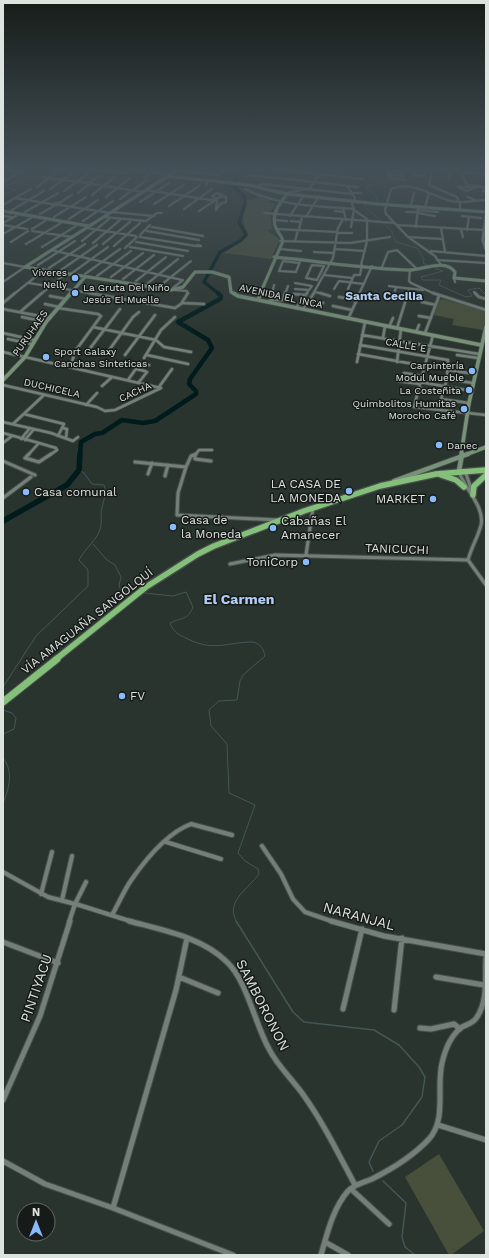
<svg xmlns="http://www.w3.org/2000/svg" width="489" height="1258" font-family="'Work Sans',sans-serif">
<style>
.green{fill:#484f3b}
.lines{fill:none;stroke-linecap:round;stroke-linejoin:round}
.stream-far1{stroke:#425756;stroke-width:1}
.stream{stroke:#425756;stroke-width:1.5}
.river-far2{stroke:#001b1c;stroke-width:3.5}
.river-far1{stroke:#001b1c;stroke-width:4.5}
.river{stroke:#001b1c;stroke-width:5.5}
.street-far4-casing{stroke:#47504a;stroke-width:3}
.street-far3-casing{stroke:#47504a;stroke-width:4}
.street-far2-casing{stroke:#47504a;stroke-width:5}
.street-far1-casing{stroke:#47504a;stroke-width:6}
.street-casing{stroke:#47504a;stroke-width:7}
.secondary-far2-casing{stroke:#47504a;stroke-width:4}
.secondary-far1-casing{stroke:#47504a;stroke-width:5}
.secondary-casing{stroke:#47504a;stroke-width:6}
.highway-far1-casing{stroke:#47504a;stroke-width:8}
.highway-casing{stroke:#47504a;stroke-width:9}
.street-far4{stroke:#737f78;stroke-width:2}
.street-far3{stroke:#737f78;stroke-width:2.5}
.street-far2{stroke:#737f78;stroke-width:3}
.street-far1{stroke:#737f78;stroke-width:4}
.street{stroke:#737f78;stroke-width:5}
.secondary-far2{stroke:#789279;stroke-width:3}
.secondary-far1{stroke:#789279;stroke-width:3.5}
.secondary{stroke:#789279;stroke-width:4.5}
.highway-far1{stroke:#84c07a;stroke-width:5.5}
.highway{stroke:#84c07a;stroke-width:7}
.poi-dot{fill:#88bafc;stroke:#161a18;stroke-width:1.5}
.labels{text-anchor:middle;dominant-baseline:central;stroke-width:3;stroke-linejoin:round;paint-order:stroke}
.far-poi-label{font-size:10px;fill:#dde3df;stroke:#161a18;text-anchor:end}
.far-street-label{font-size:10px;fill:#dde3df;stroke:#161a18}
.far-quarter-label{font-size:12px;font-weight:bold;fill:#b2cef3;stroke:#161a18}
.poi-label{font-size:12px;fill:#dde3df;stroke:#161a18;text-anchor:start}
.street-label{font-size:12px;fill:#dde3df;stroke:#161a18}
.quarter-label{font-size:14px;font-weight:bold;fill:#b2cef3;stroke:#161a18}
.near-street-label{font-size:14px;fill:#dde3df;stroke:#161a18}
</style>
<rect width="100%" height="100%" fill="#2a342e"/>
<path class="green" d="M255,195L270,199L269,203H276L270,213L272,229L267,230L278,238L279,241L271,259L224,253L247,237L248,232C238,217 246,214 246,200L260,199Z
M443,299L486,311V323L483,330L452,325L454,319L433,315L439,300Z
M439,1154L484,1231L451,1255H449L405,1177Z"/>
<g class="lines">
<path class="stream-far1" d="M369,169L372,179L381,182L367,186V189L376,196L377,202
M3,194L16,190L6,187L7,185L36,178L42,171L32,169
M368,204L364,206L391,230L396,242L417,248L424,259L423,263L427,265
M432,267L443,271L421,277L423,280H441L439,285L466,297L472,296L468,290L479,288L486,295
M93,544L107,560L115,565L121,577L119,585L121,591L128,594
M144,593L173,596L186,592L193,607C187,621 182,617 170,623C173,632 179,635 188,639C214,652 227,642 253,642C261,644 263,648 265,656L243,675L240,681L237,700L219,701L209,710L211,726L227,744L229,793L255,805L238,853L245,861L258,869L259,874C248,889 224,902 237,922
M3,687L36,636L88,586V570L79,560C85,548 98,540 101,526C102,519 100,513 102,507C104,499 107,493 104,485L92,484L84,473L79,470
M3,710L12,713L16,718L14,729L3,734
M3,758C14,771 9,789 3,803"/>
<path class="stream" d="M236,921L293,1012L304,1022L374,1030L399,1045L419,1067L425,1077L422,1097L402,1125L379,1141L369,1162L373,1171
M383,1181L406,1203L402,1237L405,1247L415,1255"/>
<path class="river-far2" d="M219,294L204,282L220,252L240,241L246,235L239,222L245,204V197L232,185L238,173V169"/>
<path class="river-far1" d="M80,455L81,442L95,434L102,433L122,420L143,423L155,421L196,394V391L189,384L190,379L212,348L208,340L178,322L220,299L221,296L218,293"/>
<path class="river" d="M3,521L67,485L79,470L80,454"/>
<defs>
<path id="street-far4" d="M7,169L22,171
M85,169L127,173
M270,169L362,179
M390,169L388,174L390,178L405,180
M432,169L429,185L457,197L459,202
M437,169L486,175
M130,170L170,175
M390,170L404,172
M447,170L451,173L448,176L449,179
M176,171L218,175L226,169
M388,174L404,176
M249,175L358,187
M415,175L424,176L426,169
M462,175L467,185L484,187
M43,177H48L45,178Z
M47,178L87,183
M145,178L154,169
M3,182L22,171
M92,183L90,185L86,184L102,175
M92,184L143,192
M206,185L210,180
M37,187L60,170
M257,187L262,184L352,194
M348,187L355,198L352,204L354,209L351,227
M458,187H477L467,191Z
M482,187H484L483,191H485
M50,189L74,172
M245,189C279,206 317,206 354,209
M145,190L211,200L217,199L199,211
M64,191L88,174
M78,193L88,185
M288,193L310,188L322,169
M351,193H361
M92,195L116,176
M106,197L130,178
M468,197L477,201
M15,198L52,204
M215,198L212,196L217,193L222,195
M120,199L147,180
M215,199L223,196L226,197V202L220,204L216,210L217,201
M140,202L169,183
M460,202V209
M55,203H59L61,205H52Z
M59,203L72,195
M154,204L184,185
M3,205L31,189
M60,205L110,213
M411,205L414,193
M169,206L199,186
M425,207L429,193
M343,208L346,220
M184,209L212,189
M12,210L44,191
M354,210L367,219
M418,210L438,212
M335,211L344,212
M25,212L58,193
M112,212L154,216
M406,212H418
M264,213L395,223
M418,213L435,216
M40,214L54,206
M3,216L12,217
M290,216L304,195
M462,216L481,218
M54,217L86,197
M104,217L146,221L157,213H162
M306,217L319,196
M69,219L98,200
M275,220L287,221
M83,221L113,201
M291,221L301,222
M3,223L16,216
M3,225L27,229
M397,225L484,230
M152,227L203,236
M416,227L418,206
M87,228L136,236
M441,228L445,252
M32,229L45,221
M276,229L337,232
M299,229L302,217
M461,230L463,237
M467,230L469,217
M32,231L72,237
M147,231L199,240
M337,233H352
M3,234L31,218
M140,235L150,225
M140,237L196,246
M409,237L442,239
M82,241L109,219
M280,241L350,243L390,237
M295,241L298,230
M11,242L28,231
M136,242L188,251
M93,243L120,220
M26,244L61,223
M103,244L130,222
M198,245L201,246H196Z
M114,246L140,223
M42,247L76,226
M130,247L183,256
M125,248L137,237
M280,249L301,251
M335,249L365,251
M51,250L182,280
M431,251L486,256
M314,252L334,253
M437,260L486,263
M3,263L25,267
M299,263L283,261L279,271L296,272L301,259
M38,265L75,241
M312,265L324,266L317,280L306,278Z
M361,265L367,241V222
M441,265L435,256L408,237L386,214L385,210L391,189C413,180 431,196 451,201C463,204 475,200 486,200
M382,267L388,252L397,250L417,269
M49,268L85,244
M61,270L97,245
M410,270L409,281L411,283L435,294
M72,273L108,247
M85,274L120,249
M324,275L352,278
M97,276L131,251
M111,277L143,253
M454,278L455,282
M123,279L154,255
M136,281L166,257
M3,282L25,267
M29,283L95,294
M148,283L178,259
M295,283L312,286L306,294
M161,285L191,261
M389,286L396,287
M173,288L183,280
M295,289L309,290
M334,289L339,281L364,284
M348,289L354,275H360L362,265
M175,290L187,291V294
M395,291L396,287L423,290
M315,292L324,294
M474,292L476,294
M14,294L44,270
M41,294L65,274
M272,294L274,285
M285,294L288,286
M294,294H298
M313,294L333,258L338,228L343,219
M359,294L372,266
M407,294L409,289"/>
<path id="street-far3" d="M89,293L175,308L181,304L188,293
M272,293L270,300H283L285,293
M320,293L330,296
M433,293L486,310
M475,293L479,297L486,299
M294,294L305,295
M50,296L66,299
M339,297L357,300
M309,301L323,303
M422,302L436,305
M3,303L15,293
M183,303L204,304
M45,304L59,307
M333,306L352,310
M58,308L98,314L101,316L76,350L70,367
M296,308L307,293
M3,309L50,318
M303,309L314,293
M20,312L42,293
M419,316L431,318
M22,317L46,322
M348,319L360,293
M93,327L156,340L164,347L191,352
M389,327L393,318
M397,328L408,293
M416,332L419,325
M3,333L34,340
M425,333L439,296
M362,335L479,354
M433,335L414,407L486,415
M383,338L385,326
M8,339L32,344
M360,345L448,360L447,379L441,399L469,403
M88,351L120,309
M3,352L161,388L115,410L105,411L97,407L3,385
M107,353L133,317L139,312
M358,354L424,366
M125,355L155,315
M147,355L188,364
M457,355L478,358
M144,358L161,330L175,317
M357,362L365,322
M397,362L401,329
M136,369L145,371
M448,370L475,374
M404,373L422,376
M447,379L473,383
M128,380L140,363L149,365
M397,381L420,384
M139,382L147,372
M420,382L472,391
M102,386L111,378
M159,387L172,369
M418,388L443,394
M86,405L97,393
M24,414L64,424L58,436
M3,422L51,433L73,441L78,437
M13,424L44,395
M63,428L67,429L66,438
M3,433L39,443
M21,439L30,428
M25,440L34,429
M3,443L12,436
M39,443L56,448L57,450L50,455
M28,455L39,443
M195,455L199,450H212"/>
<path id="street-far2" d="M29,454L25,458L39,462L51,454
M195,455V459L211,461
M3,461L35,475
M135,462L186,467L178,493L177,515L277,520
M186,467L191,456L196,454
M465,471L473,494
M459,472C465,489 485,507 481,525C478,537 471,548 468,560L486,585
M148,474L152,463
M165,476L168,465
M3,498L31,477
M306,555L313,508
M230,564L275,555L468,560"/>
<path id="street-far1" d="M166,842L221,859
M262,846L281,874L293,899L305,912L334,922
M3,872L48,897L79,905L133,922
M41,894L52,852
M62,900L72,856
M112,915C119,903 124,890 132,879C146,859 167,833 191,824L232,835
M69,922L75,904L86,882"/>
<path id="street" d="M129,921C162,930 202,937 227,962C247,981 255,1024 269,1049C277,1065 291,1078 302,1093C323,1122 338,1153 355,1185
M331,921L384,936L486,954
M187,938L176,990L113,1208L233,1255
M3,942L58,963
M179,977L218,993
M436,977L484,985
M343,1009L362,929
M394,1010L402,938
M420,1028L431,1029L454,1024L460,1029
M3,1100L40,1016L70,921
M438,1125L486,1140
M3,1161L45,1184L113,1208
M351,1189L389,1224
M325,1242L348,1255
M321,1255C327,1234 333,1208 348,1191C355,1184 363,1183 372,1179C392,1169 413,1156 429,1139C447,1119 436,1088 442,1063C445,1050 451,1035 462,1027C468,1024 474,1023 477,1017C488,1001 485,977 486,958"/>
<path id="secondary-far2" d="M168,176L248,185L287,194L378,204L486,212
M3,211L89,226
M486,216L483,240L486,249
M274,257C319,261 364,269 409,270C423,270 445,258 455,272L454,278L486,281
M25,267L171,290L183,287L195,272H212L229,277L231,292L235,294
M25,267L179,169
M70,294L85,277
M260,294L283,241C282,236 279,234 277,230C269,217 279,203 288,193"/>
<path id="secondary-far1" d="M233,293L238,296L481,345
M258,300L261,293
M3,380L25,357L46,322L71,293
M461,455L469,403L486,327
M465,455L486,447"/>
<path id="secondary" d="M459,471L462,454
M394,481L468,454"/>
<path id="highway-far1" d="M441,475L456,480L464,487
M473,495L474,486L486,475
M55,660L146,587L198,554L214,546L304,511L380,486L436,474L486,470"/>
<path id="highway" d="M3,702L57,659"/>
</defs>
<use href="#street-far4" class="street-far4-casing"/>
<use href="#street-far3" class="street-far3-casing"/>
<use href="#street-far2" class="street-far2-casing"/>
<use href="#street-far1" class="street-far1-casing"/>
<use href="#street" class="street-casing"/>
<use href="#secondary-far2" class="secondary-far2-casing"/>
<use href="#secondary-far1" class="secondary-far1-casing"/>
<use href="#secondary" class="secondary-casing"/>
<use href="#highway-far1" class="highway-far1-casing"/>
<use href="#highway" class="highway-casing"/>
<use href="#street-far4" class="street-far4"/>
<use href="#street-far3" class="street-far3"/>
<use href="#street-far2" class="street-far2"/>
<use href="#street-far1" class="street-far1"/>
<use href="#street" class="street"/>
<use href="#secondary-far2" class="secondary-far2"/>
<use href="#secondary-far1" class="secondary-far1"/>
<use href="#secondary" class="secondary"/>
<use href="#highway-far1" class="highway-far1"/>
<use href="#highway" class="highway"/>
</g>
<linearGradient id="sky" x2="0" y2="1"><stop stop-color="#171d19"/><stop offset="0.49" stop-color="#445057"/><stop offset="1" stop-color="#445057" stop-opacity="0"/></linearGradient>
<rect width="489" height="345" fill="url(#sky)"/>
<g class="poi-dot">
<circle cx="75" cy="278" r="4"/>
<circle cx="75" cy="293" r="4"/>
<circle cx="46" cy="357" r="4"/>
<circle cx="472" cy="371" r="4"/>
<circle cx="469" cy="390" r="4"/>
<circle cx="464" cy="409" r="4"/>
<circle cx="439" cy="445" r="4"/>
<circle cx="349" cy="491" r="4"/>
<circle cx="26" cy="492" r="4"/>
<circle cx="433" cy="499" r="4"/>
<circle cx="173" cy="527" r="4"/>
<circle cx="273" cy="528" r="4"/>
<circle cx="306" cy="562" r="4"/>
<circle cx="122" cy="696" r="4"/>
</g>
<g class="labels">
<g class="far-poi-label">
<text x="67" y="272">Viveres<tspan x="67" dy="12">Nelly</tspan></text>
<text x="83" y="287" text-anchor="start">La Gruta Del Niño<tspan x="83" dy="12">Jesús El Muelle</tspan></text>
<text x="54" y="351" text-anchor="start">Sport Galaxy<tspan x="54" dy="12">Canchas Sinteticas</tspan></text>
<text x="464" y="365">Carpintería<tspan x="464" dy="12">Modul Mueble</tspan></text>
<text x="461" y="390">La Costeñita</text>
<text x="456" y="403">Quimbolitos Humitas<tspan x="456" dy="12">Morocho Café</tspan></text>
<text x="447" y="445" text-anchor="start">Danec</text>
</g>
<g class="far-street-label">
<text transform="translate(281 296) rotate(12)">AVENIDA EL INCA</text>
<text transform="translate(30 333) rotate(-55)">PURUHAES</text>
<text transform="translate(406 345) rotate(10)">CALLE E</text>
<text transform="translate(52 388) rotate(13)">DUCHICELA</text>
<text transform="translate(135 392) rotate(-25)">CACHA</text>
</g>
<g class="far-quarter-label">
<text x="384" y="296">Santa Cecilia</text>
</g>
<g class="poi-label">
<text x="341" y="484" text-anchor="end">LA CASA DE<tspan x="341" dy="14">LA MONEDA</tspan></text>
<text x="34" y="492">Casa comunal</text>
<text x="425" y="499" text-anchor="end">MARKET</text>
<text x="181" y="520">Casa de<tspan x="181" dy="14">la Moneda</tspan></text>
<text x="281" y="521">Cabañas El<tspan x="281" dy="14">Amanecer</tspan></text>
<text x="298" y="562" text-anchor="end">ToniCorp</text>
<text x="130" y="696">FV</text>
</g>
<g class="street-label">
<text transform="translate(397 549) rotate(2)">TANICUCHI</text>
<text transform="translate(87 621) rotate(-38)">VÍA AMAGUAÑA SANGOLQUÍ</text>
</g>
<g class="quarter-label">
<text x="239" y="599">El Carmen</text>
</g>
<g class="near-street-label">
<text transform="translate(359 916) rotate(15)">NARANJAL</text>
<text transform="translate(36 988) rotate(-71)">PINTIYACU</text>
<text transform="translate(263 1005) rotate(63)">SAMBORONON</text>
</g>
</g>
<rect width="489" height="1258" fill="none" stroke="#dde3df" stroke-width="8"/>
<g transform="translate(36 1222)"><circle r="19" fill="#161a18" stroke="#666a68"/>
<path d="M0-3L7 15L0 10L-7 15Z" fill="#88bafc"/>
<text y="-6" font-size="11" font-weight="bold" text-anchor="middle" fill="#dde3df">N</text>
</g>
</svg>
